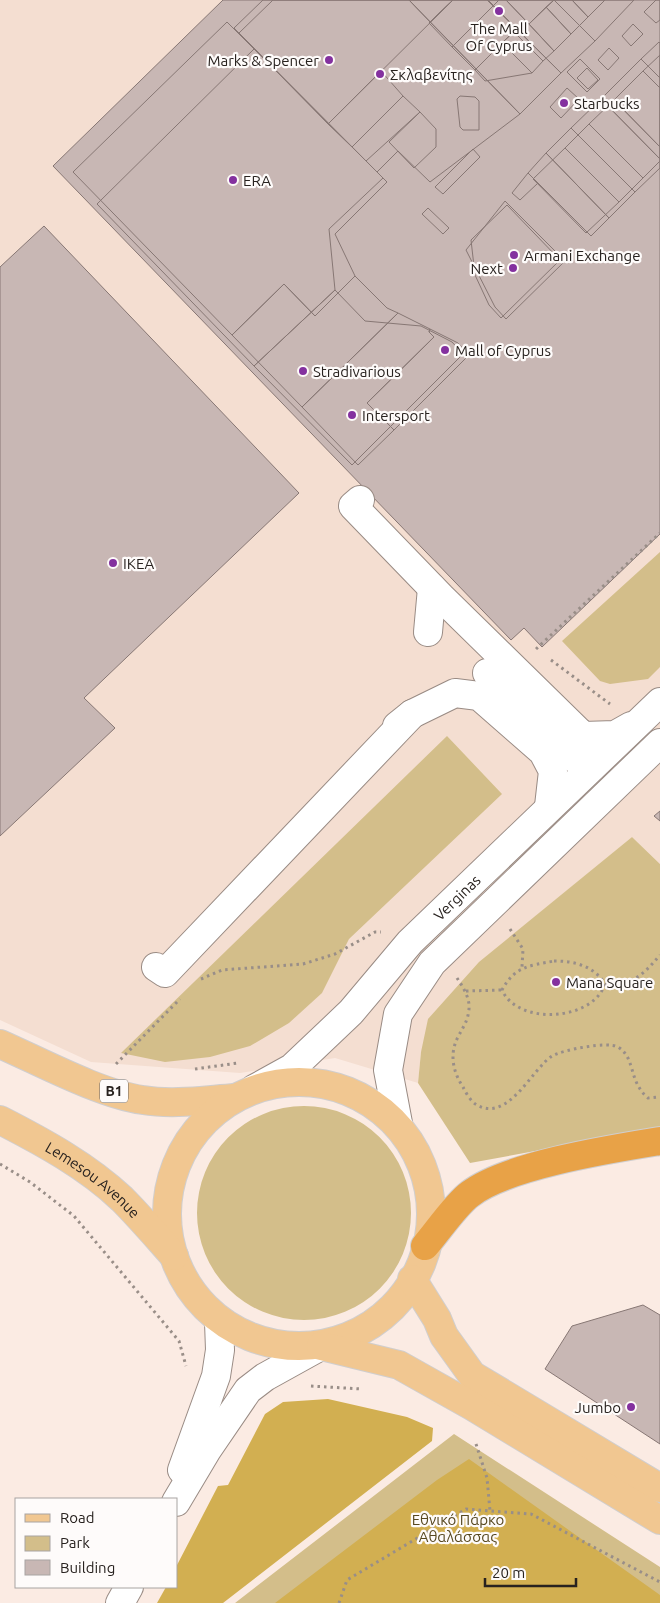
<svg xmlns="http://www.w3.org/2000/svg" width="660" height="1603" font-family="Ubuntu,sans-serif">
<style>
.built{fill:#f4ded1}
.green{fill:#d3be8a}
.forest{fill:#d2af51}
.building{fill:#c8b7b4;stroke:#877774}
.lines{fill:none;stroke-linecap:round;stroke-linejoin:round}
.minor-casing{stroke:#998b84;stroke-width:30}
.major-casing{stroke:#d0cece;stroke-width:30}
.highway-casing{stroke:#d0cece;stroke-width:30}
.path{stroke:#998e88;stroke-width:3;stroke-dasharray:2.5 4;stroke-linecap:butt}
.minor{stroke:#fff;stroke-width:28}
.major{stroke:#f1c791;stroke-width:28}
.highway{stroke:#e8a247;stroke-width:28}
.poi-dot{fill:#84319f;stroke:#fefbfa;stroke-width:2}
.labels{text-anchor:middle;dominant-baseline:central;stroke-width:4.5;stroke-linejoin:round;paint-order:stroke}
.shield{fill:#fefbfa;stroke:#686361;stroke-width:1}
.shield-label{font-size:14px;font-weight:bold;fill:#28221f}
.poi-label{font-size:15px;fill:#28221f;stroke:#fefbfa;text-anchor:start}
.street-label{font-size:15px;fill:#28221f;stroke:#fefbfa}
.park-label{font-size:15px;fill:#574820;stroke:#fefbfa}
</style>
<rect width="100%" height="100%" fill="#fbebe3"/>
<path class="built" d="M0,0H660V864L632,837L514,934L421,1052L418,1083L335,1058L240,1073L91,1062L0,1020Z"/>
<path class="green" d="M660,552V667L648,679L610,684L600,681L562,641Z
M447,736L502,794L349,939L322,993L289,1023L250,1046L210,1057L165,1062L121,1053Z
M632,837L660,864V1128L470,1163L418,1083L421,1052L428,1019L479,962Z
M197 1213a107 107 0 1 1 214 0a107 107 0 1 1-214 0Z
M454,1434L660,1567V1603H235Z"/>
<path class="forest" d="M328,1399L407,1417L433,1428L432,1441L223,1603H157L166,1587H176V1567L218,1486L228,1485L265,1414L283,1402Z
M469,1459L660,1595V1603H275L437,1480Z"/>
<path class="building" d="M223,0H660V534L542,647L524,628L511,640L53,166Z
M263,0H453L328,124L234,28Z
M273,0H409L520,114L430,182L398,151L377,172L239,33Z
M409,0H453L430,22Z
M453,0H487L561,73L520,114L430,22Z
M453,0H499L452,47L429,23Z
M488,0H554L595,41L561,73Z
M499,0H506L525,20L475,70L452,47Z
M506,0H554L529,24Z
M554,0H634L595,41Z
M554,0H572L588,17L571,34L546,7Z
M572,0H605L588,17Z
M656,0H660V20L656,23L644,12Z
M546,7L571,34L554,51L529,24Z
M525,20L554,51L543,61L514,32Z
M227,22L387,182L335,234L355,276L315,316L284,284L232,335L73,172Z
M633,24L643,34L631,46L622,36Z
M514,32L543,61L532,73L502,43Z
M659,42L660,43V78L641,59Z
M502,43L532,73L485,81L475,70Z
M609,48L619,58L608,70L598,60Z
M254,49L383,178L329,229L335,290L254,366L97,204Z
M660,55V88L643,71Z
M580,59L600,79L587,92L567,72Z
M641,59L660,78V159L601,99Z
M587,68L598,80L588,89L577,78Z
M381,71L403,96L352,147L328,124Z
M643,71L660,88V147L614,100Z
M567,88L579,99L561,118L550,107Z
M403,96L420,112L366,161L352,147Z
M460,96L475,97L479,101V130H463L460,127L457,99Z
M601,99L660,159V168L635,192L571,128Z
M614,100L660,147V161L643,178L589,124Z
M420,112L436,129V147L414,168L389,142Z
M589,124L643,178L619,202L565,148Z
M571,128L635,192L609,218L546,153Z
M565,148L619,202L586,233L533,179Z
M473,149L480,157L443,194L435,187Z
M546,153L609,218L591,236L528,173Z
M528,173L538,183L520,200L512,193Z
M505,201L565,261L506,319L495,307L466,250Z
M507,205L560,260L501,318L489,305L475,275L471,240Z
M428,208L449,228L443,234L422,214Z
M44,226L299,493L84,698L115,728L0,836V267Z
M355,276L387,308L398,313L302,407L232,335L284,284L315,316Z
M335,290L365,321L421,326L452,342L463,354L352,465L254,366Z
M398,313L430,329L429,332L434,337L367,403L394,430L358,465L302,407Z
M430,329L458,343L469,355L394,430L367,403L434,337L429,332Z
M660,811V821L654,816Z
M643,1305L660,1315V1444L545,1369L572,1326Z"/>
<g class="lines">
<defs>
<g id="minor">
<path d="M360,500L353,506L441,597L583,736L615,735L631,726"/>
<path d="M428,632L432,588"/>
<path d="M487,673L568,754L580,762L595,763"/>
<path d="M397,726L412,714L455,693L479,696L543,752L553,771L549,806"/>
<path d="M156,967L165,973L412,714"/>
<path id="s1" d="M254,1089L292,1068L351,1012L410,942L660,702"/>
<path d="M398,1123L388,1070L398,1014L432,963L660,743"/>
<path d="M182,1470L216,1376L220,1350L219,1322"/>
<path d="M176,1502L207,1450L248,1390L265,1377L321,1346"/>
<path d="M120,1603L129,1587"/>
</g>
<g id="major">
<path d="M0,1044C41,1062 100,1094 143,1100C173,1105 205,1100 235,1098"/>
<circle cx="299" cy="1214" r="132"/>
<path id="s2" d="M0,1120C43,1142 87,1166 122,1199C140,1217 157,1237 174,1256"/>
<path d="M412,1279L437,1319L444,1336L472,1375L660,1488"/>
<path d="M321,1346L399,1365L472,1406L660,1520"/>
</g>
<path id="highway" d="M425,1246C437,1232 456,1204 470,1194C508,1165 611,1149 660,1141"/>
</defs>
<use href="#minor" class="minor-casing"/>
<use href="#major" class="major-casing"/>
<use href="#highway" class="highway-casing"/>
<path class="path" d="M536,649L660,533
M551,660L610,704
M510,929L523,949L522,967
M554,961C575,961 594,966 605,984C593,1021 518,1026 502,990C515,966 529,966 554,961Z
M457,978C463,987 470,998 469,1009C468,1021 463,1027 458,1037C449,1054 453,1072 463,1087C466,1093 471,1102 477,1105C508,1123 532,1069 552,1056C562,1050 608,1041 618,1047C636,1058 628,1081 648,1098L660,1097
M201,979L222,970L303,964L335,954L375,932H381
M605,984C633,985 642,976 660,955
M466,991L502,990
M116,1064L180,999
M195,1069L238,1063
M0,1164L30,1182L74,1216L179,1341L186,1366
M311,1386L362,1389
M476,1444L487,1478L490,1511
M339,1603L347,1580L466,1509L531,1514L660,1582"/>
<use href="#minor" class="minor"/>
<use href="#major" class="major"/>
<use href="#highway" class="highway"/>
</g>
<g class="poi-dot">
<circle cx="499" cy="11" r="5"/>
<circle cx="329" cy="60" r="5"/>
<circle cx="380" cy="74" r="5"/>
<circle cx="564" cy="103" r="5"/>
<circle cx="233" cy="180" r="5"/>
<circle cx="514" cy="255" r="5"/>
<circle cx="513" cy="268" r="5"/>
<circle cx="445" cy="350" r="5"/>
<circle cx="303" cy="371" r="5"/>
<circle cx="352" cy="415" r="5"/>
<circle cx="113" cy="563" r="5"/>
<circle cx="556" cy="982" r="5"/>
<circle cx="631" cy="1407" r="5"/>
</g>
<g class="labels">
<rect class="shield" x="100" y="1079.5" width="28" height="23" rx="4"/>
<g class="shield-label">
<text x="114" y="1091">B1</text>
</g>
<g class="poi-label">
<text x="499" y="28" text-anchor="middle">The Mall<tspan x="499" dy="17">Of Cyprus</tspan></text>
<text x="319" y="60" text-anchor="end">Marks &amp; Spencer</text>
<text x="390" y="74">Σκλαβενίτης</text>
<text x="574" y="103">Starbucks</text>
<text x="243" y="180">ERA</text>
<text x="524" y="255">Armani Exchange</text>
<text x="503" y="268" text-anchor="end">Next</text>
<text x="455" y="350">Mall of Cyprus</text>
<text x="313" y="371">Stradivarious</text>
<text x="362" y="415">Intersport</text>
<text x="123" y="563">IKEA</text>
<text x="566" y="982">Mana Square</text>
<text x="621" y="1407" text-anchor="end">Jumbo</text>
</g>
<g class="street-label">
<text stroke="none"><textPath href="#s1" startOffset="281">Verginas</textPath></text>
<text stroke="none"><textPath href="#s2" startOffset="111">Lemesou Avenue</textPath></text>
</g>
<g class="park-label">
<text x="458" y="1519">Εθνικό Πάρκο<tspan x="458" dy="17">Αθαλάσσας</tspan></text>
</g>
</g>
<rect x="15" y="1498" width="162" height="90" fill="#fefbfa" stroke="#a8a4a2"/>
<rect x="25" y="1514" width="25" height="8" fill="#f1c791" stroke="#a8a4a2"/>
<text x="60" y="1523" font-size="15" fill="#28221f">Road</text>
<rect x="25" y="1536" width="25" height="15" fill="#d3be8a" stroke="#a8a4a2"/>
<text x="60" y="1548" font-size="15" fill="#28221f">Park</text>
<rect x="25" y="1560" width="25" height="15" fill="#c8b7b4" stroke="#a8a4a2"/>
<text x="60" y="1573" font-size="15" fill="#28221f">Building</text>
<path d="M485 1578v8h91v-8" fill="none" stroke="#28221f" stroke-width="2.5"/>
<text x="492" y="1578" font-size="15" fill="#28221f" stroke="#fefbfa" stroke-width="4" paint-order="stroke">20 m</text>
</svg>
